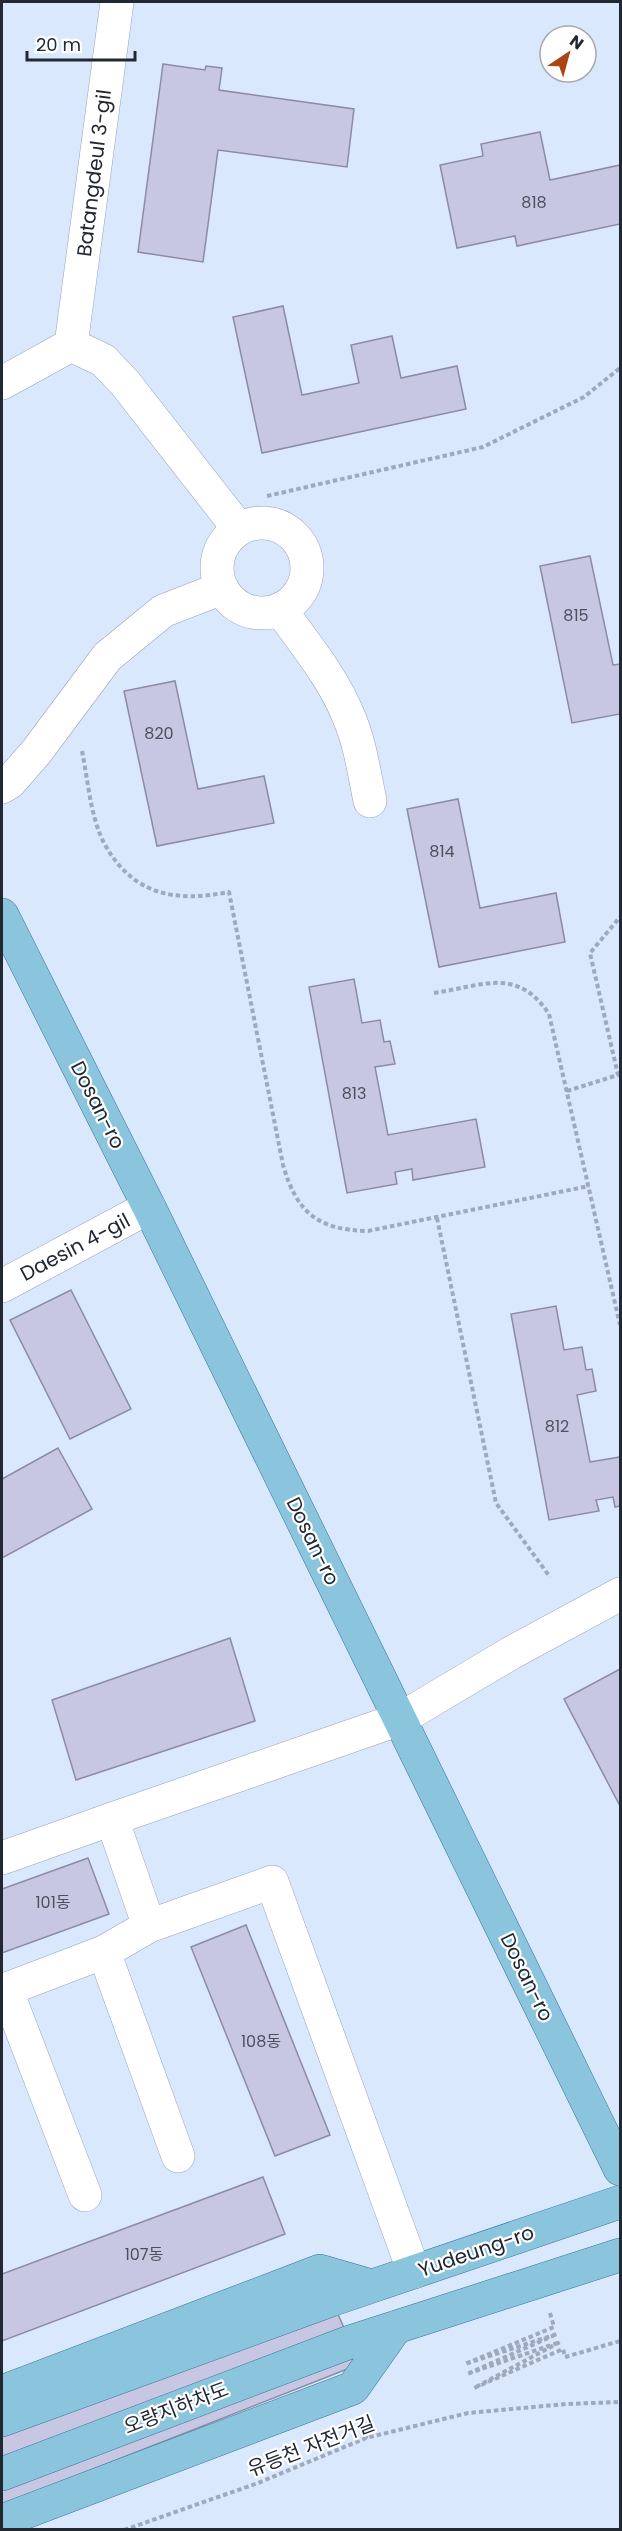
<svg xmlns="http://www.w3.org/2000/svg" width="622" height="2531" font-family="Poppins,'Noto Sans KR',sans-serif">
<style>
.building{fill:#c7c6e3;stroke:#8c8ba6;stroke-width:1.5}
.lines{fill:none;stroke-linecap:round;stroke-linejoin:round}
.minor-casing{stroke:#93a3bc;stroke-width:34}
.major-casing{stroke:#347593;stroke-width:34}
.path{stroke:#9ea9bb;stroke-width:4;stroke-dasharray:4.5 3;stroke-linecap:butt}
.minor{stroke:#fff;stroke-width:33}
.major{stroke:#8bc5dd;stroke-width:33}
.labels{text-anchor:middle;dominant-baseline:central;stroke-width:4.5;stroke-linejoin:round;paint-order:stroke}
.number-label{font-size:16px;fill:#4b505e}
.street-label{font-size:20px;fill:#222832;stroke:#fff}
</style>
<rect width="100%" height="100%" fill="#dae8fd"/>
<path class="building" d="M163,64L205,70L206,66L222,68L219,90L354,109L347,167L218,150L203,262L138,252Z
M540,132L550,180L620,165V224L517,246L515,236L457,248L440,165L483,156L481,144Z
M283,306L302,395L359,383L351,345L392,336L401,378L457,366L466,409L262,453L233,317Z
M590,556L613,665L620,664V714L572,723L540,566Z
M175,681L198,789L264,776L274,823L157,846L124,691Z
M458,799L480,908L556,893L565,942L439,967L407,809Z
M354,979L362,1023L380,1020L384,1042L390,1041L395,1064L375,1067L388,1135L476,1119L485,1167L413,1180L412,1169L395,1172L397,1184L347,1193L309,987Z
M71,1290L131,1409L70,1439L10,1320Z
M556,1306L564,1350L582,1347L586,1370L592,1369L596,1391L577,1395L590,1462L620,1457V1506L615,1507L613,1497L596,1500L599,1511L549,1520L511,1314Z
M58,1448L92,1509L2,1558V1479Z
M230,1638L255,1721L76,1780L52,1700Z
M620,1669V1806L564,1699Z
M88,1858L109,1914L2,1953V1889Z
M246,1925L330,2135L275,2156L191,1947Z
M263,2177L285,2234L2,2341V2274Z
M318,2269L360,2364L2,2505V2392Z"/>
<g class="lines">
<defs>
<path id="minor" d="M71,345L117,2
M71,345L103,360L125,383L239,529
M2,383L71,345
M217 568a45 45 0 1 1 90 0a45 45 0 1 1-90 0Z
M280,609C304,643 332,676 348,715C360,742 364,772 370,801
M2,787L10,782L37,751L107,657L163,611L222,588
M2,1286L149,1207
M112,1819L400,1719L511,1653L620,1594
M2,1858L112,1819L149,1926
M104,1952L178,2156
M6,1989L85,2195
M2,1991L104,1952L149,1926L272,1882L414,2272"/>
<path id="major" d="M2,915L149,1207L620,2169
M2,2392L320,2271L372,2286
M2,2420L331,2300L620,2202
M2,2474L350,2342L620,2255
M2,2521L353,2388L396,2327"/>
</defs>
<use href="#minor" class="minor-casing"/>
<use href="#major" class="major-casing"/>
<path class="path" d="M267,496L483,447L584,397L620,368
M82,751C88,780 90,814 103,841C131,895 175,903 229,892L283,1165C297,1213 318,1230 368,1231L589,1186
M434,993C482,986 517,966 549,1014L620,1325
M567,1091L618,1075L590,953L620,917
M437,1218L496,1503L550,1577
M550,2313L554,2327L465,2364L557,2334L467,2374L560,2342L474,2388L563,2349L565,2357L620,2341
M366,2438L368,2420
M124,2530L258,2483L366,2438L468,2413L566,2404L620,2402"/>
<use href="#minor" class="minor"/>
<use href="#major" class="major"/>
</g>
<g class="labels">
<g class="number-label">
<text x="534" y="202">818</text>
<text x="576" y="615">815</text>
<text x="159" y="733">820</text>
<text x="442" y="851">814</text>
<text x="354" y="1093">813</text>
<text x="557" y="1426">812</text>
<text x="53" y="1902">101동</text>
<text x="261" y="2041">108동</text>
<text x="144" y="2254">107동</text>
</g>
<g class="street-label">
<text transform="translate(94 173) rotate(-83)">Batangdeul 3-gil</text>
<text transform="translate(98 1105) rotate(63)">Dosan-ro</text>
<text transform="translate(75 1247) rotate(-28)">Daesin 4-gil</text>
<text transform="translate(313 1541) rotate(64)">Dosan-ro</text>
<text transform="translate(527 1977) rotate(64)">Dosan-ro</text>
<text transform="translate(476 2251) rotate(-19)">Yudeung-ro</text>
<text transform="translate(176 2408) rotate(-21)">오량지하차도</text>
<text transform="translate(311 2446) rotate(-21)">유등천 자전거길</text>
</g>
</g>
<rect width="622" height="2531" fill="none" stroke="#222832" stroke-width="6"/>
<g transform="translate(568 54) rotate(36)"><circle r="28" fill="#ffffff" stroke="#a7a9ad" stroke-width="1.5"/>
<path d="M0-4.5L10 22L0 15L-10 22Z" fill="#aa4515"/>
<text y="-9" font-size="16" font-weight="bold" text-anchor="middle" fill="#222832">N</text>
</g>
<path d="M27 51v9h108v-9" fill="none" stroke="#222832" stroke-width="3"/>
<text x="36" y="51" font-size="18" fill="#222832" stroke="#ffffff" stroke-width="4.5" paint-order="stroke">20 m</text>
</svg>
